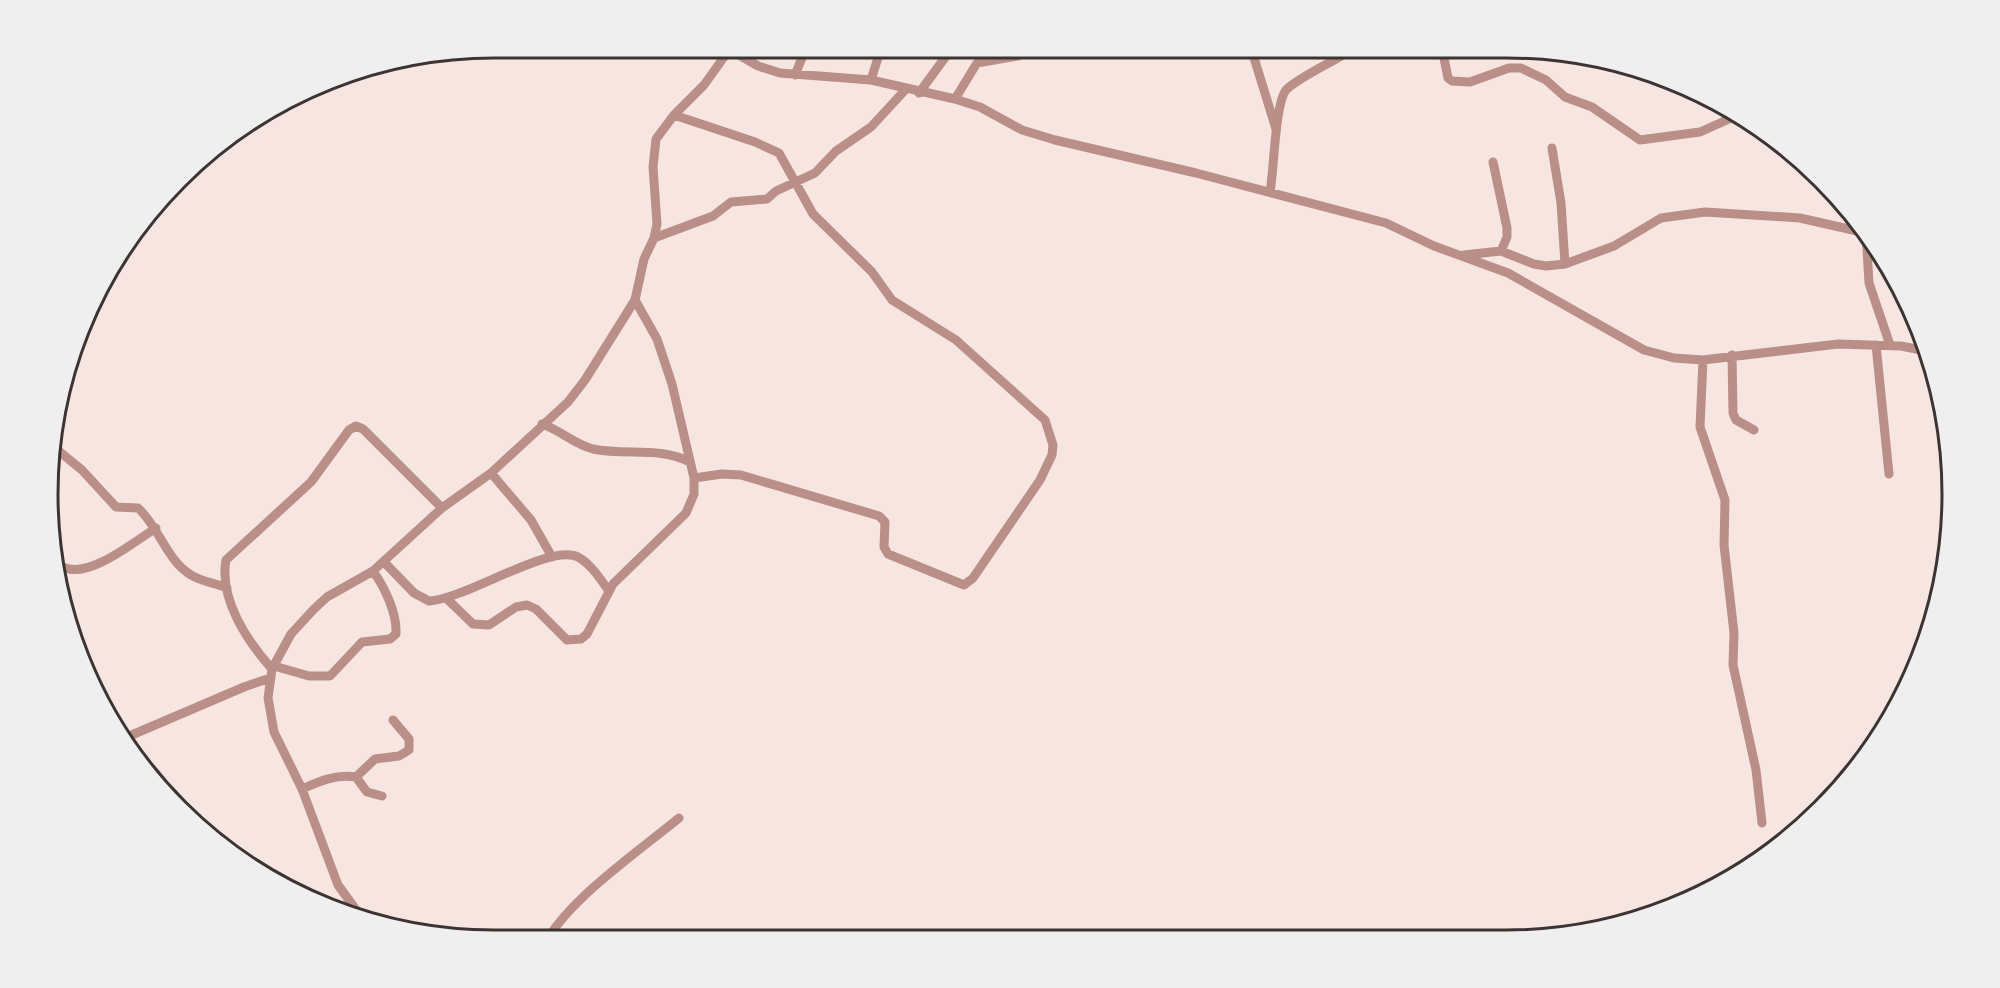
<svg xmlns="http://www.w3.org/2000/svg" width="2000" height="988" font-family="'Work Sans',sans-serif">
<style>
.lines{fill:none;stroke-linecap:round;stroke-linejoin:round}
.minor{stroke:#ba8f87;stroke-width:9}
.rim{fill:none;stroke:#3b3432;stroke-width:3}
</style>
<rect width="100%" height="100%" fill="#f7e5e2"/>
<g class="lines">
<path class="minor" d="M727,48L758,66L780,73L871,80L955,99L980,107L1022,130L1055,140L1196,173L1386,223L1434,246L1508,273L1644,350L1674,358L1703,360L1838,344L1901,346L1926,351
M1251,48L1276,129
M1442,48L1448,78L1452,81L1470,82L1509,68H1521L1546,80L1565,97L1592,107L1640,140L1700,132L1738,115
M795,75L806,48
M871,80L881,48
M919,93L952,48
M955,99L977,63L1018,56L1024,48
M674,115L755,142L779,153L813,214L872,272L892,300L956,340L1045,420L1053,445L1052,455L1040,480L973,578L964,585L888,554L884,547L885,522L879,516L741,475L722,474L694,478
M1552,148L1561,203L1565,264
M1493,162L1507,228V237L1501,251
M1270,192C1274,171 1275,104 1286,90C1297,78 1337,60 1354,48
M1866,233L1869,283L1890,345
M654,238L713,216L731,202L767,199L776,191L815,173L836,151L871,127L906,89
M1464,255L1501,251L1534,264L1546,266L1565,264L1614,246L1661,218L1705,212L1800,218L1866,233
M113,265L117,263
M1876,345L1889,474
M1732,355L1733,413L1736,420L1754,430
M1703,360L1700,427L1725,500L1724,545L1734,633L1733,665L1756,770L1762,823
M542,424C560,430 574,444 593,449C626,456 659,446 690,462
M55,448L82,470L116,507L138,508C159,527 167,561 191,575C202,582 216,583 227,588
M491,473L531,520L552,557
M53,557C56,560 60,565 63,567C88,580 135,541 156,528
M384,562L414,593L429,601C466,599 550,543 578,557C591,564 601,580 609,591
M446,598L473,624L489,625L516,607L527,605L536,609L567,640L581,639L587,634L613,584L686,513L694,494V478L672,384L657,339L635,300
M274,666L309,676H330L362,642L390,639L396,634C397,613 385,588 373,571
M272,669C247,641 219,599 226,560L311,482L349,430L356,426L363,429L442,508
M127,737L244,687L270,678
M356,777L375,759L399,756L409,750V739L393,720
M302,789C320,781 336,774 356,777L367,792L382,796
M362,918L338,885L302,789L274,732L268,698L272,669L291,634L313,610L327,597L373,571L442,508L491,473L568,402L585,380L635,300L644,259L654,238L657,224L653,167L656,139L674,115L704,85L729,50
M547,940C572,897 640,850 679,818"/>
</g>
<path d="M0 0H2000V988H0ZM494 58H1506A436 436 0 0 1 1942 494V494A436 436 0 0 1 1506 930H494A436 436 0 0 1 58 494V494A436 436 0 0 1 494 58Z" fill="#efefef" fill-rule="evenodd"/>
<path class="rim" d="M494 58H1506A436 436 0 0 1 1942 494V494A436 436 0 0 1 1506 930H494A436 436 0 0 1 58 494V494A436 436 0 0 1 494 58Z"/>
</svg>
